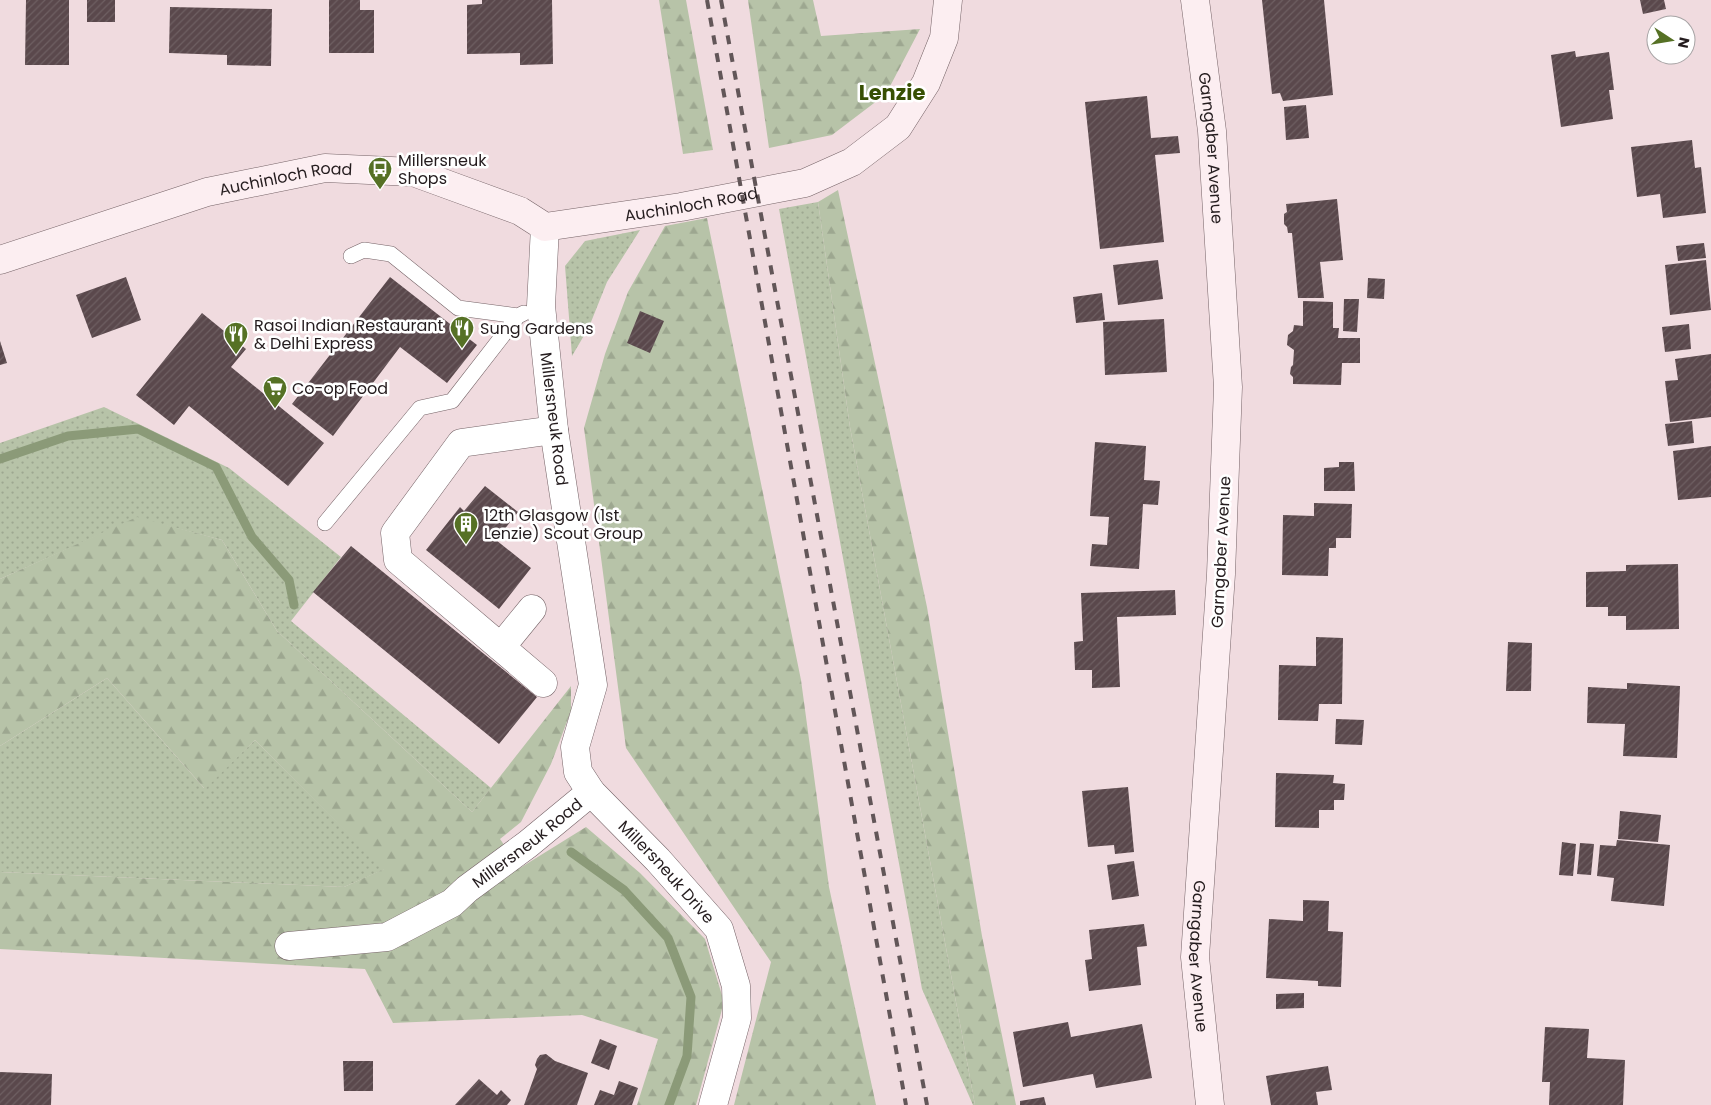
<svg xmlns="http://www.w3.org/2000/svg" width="1711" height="1105" font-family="Poppins,sans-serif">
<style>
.grass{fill:url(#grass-dots)}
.forest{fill:url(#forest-firs)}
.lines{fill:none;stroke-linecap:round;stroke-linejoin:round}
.stream{stroke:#8b9a78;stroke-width:9}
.building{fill:url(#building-hatch)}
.lane-casing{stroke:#756367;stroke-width:16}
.street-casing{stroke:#756367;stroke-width:29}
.secondary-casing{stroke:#756367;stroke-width:29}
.lane{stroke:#fff;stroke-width:15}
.street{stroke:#fff;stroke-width:28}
.secondary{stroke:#fceef1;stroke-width:28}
.rail{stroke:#625658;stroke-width:4;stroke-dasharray:9 9;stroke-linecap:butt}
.labels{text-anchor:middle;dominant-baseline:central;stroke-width:5;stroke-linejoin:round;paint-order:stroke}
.street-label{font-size:16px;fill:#241c1e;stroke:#fff}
.poi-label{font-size:16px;fill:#241c1e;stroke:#fff;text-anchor:start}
.district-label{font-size:21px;font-weight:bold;fill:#374f02;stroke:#fff}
</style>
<defs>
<pattern id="grass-dots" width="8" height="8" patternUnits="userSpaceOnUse" patternTransform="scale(1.25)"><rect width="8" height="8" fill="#b7c3a8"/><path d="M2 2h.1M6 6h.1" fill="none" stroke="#9da790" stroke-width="1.8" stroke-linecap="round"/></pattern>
<pattern id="forest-firs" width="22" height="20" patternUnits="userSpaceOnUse" patternTransform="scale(1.25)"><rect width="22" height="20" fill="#b7c3a8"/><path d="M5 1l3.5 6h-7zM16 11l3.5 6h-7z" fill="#9da790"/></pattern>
<pattern id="building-hatch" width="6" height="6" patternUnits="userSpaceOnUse" patternTransform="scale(1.25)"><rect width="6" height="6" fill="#5a484c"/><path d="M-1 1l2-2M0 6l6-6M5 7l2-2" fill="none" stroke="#6e5f62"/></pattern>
</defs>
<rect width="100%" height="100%" fill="#f0dbdf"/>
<path class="grass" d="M818,202L850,427L975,1105H973L922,989L779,209Z
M640,230L607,282L589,327L572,356L565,266L585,241Z
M104,407L229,468L341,557L291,621L491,788L472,812L277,631L222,540L137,518L0,579V443Z
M107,678L204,788L255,740L385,869L344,887L0,872V746Z"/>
<path class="forest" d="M659,0H686L713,150L683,154Z
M748,0H813L821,36L920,29L886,94L832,135L769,148Z
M838,190L927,607L982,936L1016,1105H975L850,427L818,202Z
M707,218L801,680L829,887L876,1105H734L771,962L626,748L584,428L605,354L628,292L665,226Z
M137,517L222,540L277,631L472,812L571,686V711L551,764L521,822L500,839L520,868L586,827L640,873L705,939L724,1002L696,1105H637L658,1039L582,1015L393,1023L365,969L0,949V872L344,887L384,869L255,740L205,789L107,678L0,746V579Z"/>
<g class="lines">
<path class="stream" d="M0,459L68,436L138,429L216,467L252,537L289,580L294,605
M571,852L624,890L668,938L691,997L687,1056L669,1105"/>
</g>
<path class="building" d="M26,0H69V65H25Z
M87,0H115V22H87Z
M329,0H360V10H374V53H329Z
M482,0H552L553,64L520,65V53L467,54V5L482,4Z
M1262,0H1324L1333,95L1283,101L1280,93L1272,94Z
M1640,0H1664L1666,9L1643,14Z
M170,7L272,9L271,66L227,65V55L169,53Z
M1575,51L1576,57L1609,52L1614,90H1609L1613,119L1561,127L1551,55Z
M1147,96L1151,138L1178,136L1180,153L1155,155L1164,242L1100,249L1085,102Z
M1306,105L1309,138L1286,140L1284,107Z
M1692,140L1695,168L1701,167L1706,213L1663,218L1660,194L1637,197L1631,147Z
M1337,199L1343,260L1320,262L1324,298H1298L1292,233H1288L1287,227L1284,224V214L1287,212L1286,204Z
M1704,243L1706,258L1678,261L1676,246Z
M1158,260L1163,299L1118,305L1113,265Z
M1706,260L1711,310L1670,315L1665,265Z
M126,277L141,320L92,338L76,295Z
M390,277L477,345L447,383L400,347L333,436L292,404Z
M1368,278L1385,279L1384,299L1367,298Z
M1102,293L1105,320L1076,323L1073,297Z
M1344,299H1359L1357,332L1343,331Z
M1303,301L1333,302V328H1339L1338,338H1360V363H1342L1341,385L1293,384V377L1290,374L1291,367L1293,365L1294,350L1287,345L1288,335L1293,331L1294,325L1303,326Z
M640,311L664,321L650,353L627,343Z
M202,313L246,349L231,367L324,443L288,486L189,406L174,425L136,395Z
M1164,319L1167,372L1105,375L1103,322Z
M1689,324L1691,349L1665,352L1662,327Z
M0,341L7,363L0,365Z
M1711,354V417L1670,422L1665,381L1678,380L1675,359Z
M1692,421L1694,443L1668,446L1665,424Z
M1095,442L1146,446L1144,480L1160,481L1158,505L1143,504L1139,569L1090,566L1092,544L1107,545L1109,517L1090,516Z
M1711,446V497L1678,500L1673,451Z
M1339,462H1354L1355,491H1324V468L1339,467Z
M485,486L518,512L496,540L531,568L499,609L426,550L460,507L464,511Z
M1314,503L1352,504L1351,538H1336V548H1329L1328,576L1282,575L1283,515L1314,516Z
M351,546L537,697L499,744L313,592Z
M1678,564L1679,629L1626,630V616H1608V607H1586V572L1626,571V565Z
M1175,590L1176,615L1117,617L1120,687L1092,688V670H1075L1074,642L1083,641L1081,593Z
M1316,637L1343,638L1342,704H1319L1318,721L1278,720L1279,665L1316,666Z
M1508,642L1532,643L1531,691H1506Z
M1627,683L1680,686L1677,758L1623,756L1625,724L1587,723L1588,687L1627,689Z
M1336,719L1364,720L1362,745L1335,744Z
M1276,773L1334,775L1333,783L1345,784L1344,800H1334V810H1319V828L1275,827Z
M1128,787L1134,852L1115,854L1114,845L1088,847L1082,791Z
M1620,811L1661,815L1658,842L1618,839Z
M1617,840L1670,845L1664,906L1611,901L1614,878L1597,876L1600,845L1616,846Z
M1562,842L1576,844L1573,876L1559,875Z
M1580,843L1594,844L1591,875L1577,874Z
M1134,861L1139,896L1112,900L1107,865Z
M1303,900L1329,901L1328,931L1343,932L1341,987L1318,986V981L1266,978L1269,919L1303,921Z
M1144,924L1147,946L1137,947L1141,985L1089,991L1085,960L1092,959L1089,930Z
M1304,993V1008L1276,1009V994Z
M1068,1022L1071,1037L1142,1024L1152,1078L1096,1088L1093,1074L1023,1087L1013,1032Z
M1545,1027L1589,1029L1587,1058L1625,1060L1623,1105H1549L1550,1082H1542Z
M600,1039L617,1046L609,1070L591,1063Z
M546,1054L555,1061L588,1073L577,1105H524L537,1069L535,1065L537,1059L540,1055Z
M343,1061H373V1091H344Z
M1328,1066L1332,1090L1316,1092L1318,1105H1271L1266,1076Z
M0,1072L52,1074L51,1105H0Z
M479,1079L497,1095L501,1090L511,1100L507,1105H455Z
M619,1081L638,1088L632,1105H594L600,1090L614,1095Z
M1044,1097L1046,1105H1020V1101Z"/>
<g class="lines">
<defs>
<path id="lane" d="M351,256L364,250L391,254L458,308L518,316L524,313
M325,523L420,408L452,401L518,316"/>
<g id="street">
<path d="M501,647L532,609"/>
<path d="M543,683L398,560L395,533L461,443L554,430"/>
<path id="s1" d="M591,792L658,860L719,929L736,986L737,1018L713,1105"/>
<path id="s2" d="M289,946L387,937L452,903L467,889L528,844L591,792L578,772L575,747L593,685L554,430L541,306L545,227"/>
</g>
<g id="secondary">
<path id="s3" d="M1195,0L1212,131L1228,387L1221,574L1195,957L1210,1105"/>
<path id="s4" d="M0,260L207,192L325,168L413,172L520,211L545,227L681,207L805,183L852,162L898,127L926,83L944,38L948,0"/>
</g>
</defs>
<use href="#lane" class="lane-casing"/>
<use href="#street" class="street-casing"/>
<use href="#secondary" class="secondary-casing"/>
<use href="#lane" class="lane"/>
<use href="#street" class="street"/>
<use href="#secondary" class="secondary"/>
<path class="rail" d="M707,0L906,1105
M721,0L927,1105"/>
</g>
<defs>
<symbol id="bus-pin" viewBox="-11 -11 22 30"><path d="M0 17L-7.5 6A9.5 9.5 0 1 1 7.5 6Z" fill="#567125" stroke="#fff"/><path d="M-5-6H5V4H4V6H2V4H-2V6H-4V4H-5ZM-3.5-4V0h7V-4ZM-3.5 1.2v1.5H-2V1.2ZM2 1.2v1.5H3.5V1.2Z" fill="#fff"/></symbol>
<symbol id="restaurant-pin" viewBox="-11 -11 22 30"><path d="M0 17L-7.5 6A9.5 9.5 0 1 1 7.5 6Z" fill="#567125" stroke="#fff"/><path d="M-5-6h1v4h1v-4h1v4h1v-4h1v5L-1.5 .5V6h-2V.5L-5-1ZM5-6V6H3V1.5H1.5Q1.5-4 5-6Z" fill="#fff"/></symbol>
<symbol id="supermarket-pin" viewBox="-11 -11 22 30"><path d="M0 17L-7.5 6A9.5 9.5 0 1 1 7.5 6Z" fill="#567125" stroke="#fff"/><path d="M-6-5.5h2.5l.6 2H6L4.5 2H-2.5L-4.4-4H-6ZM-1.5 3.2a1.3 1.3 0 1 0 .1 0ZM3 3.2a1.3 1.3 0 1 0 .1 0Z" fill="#fff"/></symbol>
<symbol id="building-pin" viewBox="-11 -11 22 30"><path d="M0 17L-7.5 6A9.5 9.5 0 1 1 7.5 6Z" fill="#567125" stroke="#fff"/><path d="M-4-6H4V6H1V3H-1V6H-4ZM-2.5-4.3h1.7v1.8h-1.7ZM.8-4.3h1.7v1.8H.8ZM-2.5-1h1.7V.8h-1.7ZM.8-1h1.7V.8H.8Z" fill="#fff"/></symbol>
</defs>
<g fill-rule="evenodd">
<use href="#bus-pin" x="366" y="155" width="28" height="38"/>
<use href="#restaurant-pin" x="448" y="314" width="28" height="38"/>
<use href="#restaurant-pin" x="222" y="320" width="28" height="38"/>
<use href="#supermarket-pin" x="261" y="374" width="28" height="38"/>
<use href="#building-pin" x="452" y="510" width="28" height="38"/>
</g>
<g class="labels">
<g class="street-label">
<text stroke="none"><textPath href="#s3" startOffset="149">Garngaber Avenue</textPath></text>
<text stroke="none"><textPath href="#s4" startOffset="298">Auchinloch Road</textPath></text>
<text stroke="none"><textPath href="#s4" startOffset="718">Auchinloch Road</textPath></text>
<text transform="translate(554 419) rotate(83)">Millersneuk Road</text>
<text transform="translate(1221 552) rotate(-87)">Garngaber Avenue</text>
<text stroke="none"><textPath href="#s2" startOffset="268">Millersneuk Road</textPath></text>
<text stroke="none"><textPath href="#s1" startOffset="110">Millersneuk Drive</textPath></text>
<text stroke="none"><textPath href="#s3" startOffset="959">Garngaber Avenue</textPath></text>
</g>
<g class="poi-label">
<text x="398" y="160">Millersneuk<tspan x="398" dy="18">Shops</tspan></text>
<text x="254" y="325">Rasoi Indian Restaurant<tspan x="254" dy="18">&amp; Delhi Express</tspan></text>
<text x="480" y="328">Sung Gardens</text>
<text x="292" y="388">Co-op Food</text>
<text x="484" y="515">12th Glasgow (1st<tspan x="484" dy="18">Lenzie) Scout Group</tspan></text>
</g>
<g class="district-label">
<text x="892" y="92">Lenzie</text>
</g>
</g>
<g transform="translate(1671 40) rotate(102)"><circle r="24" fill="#ffffff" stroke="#a7a4a5"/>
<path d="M0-4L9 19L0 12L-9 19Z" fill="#567125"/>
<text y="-8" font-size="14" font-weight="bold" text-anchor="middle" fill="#241c1e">N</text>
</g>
</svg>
